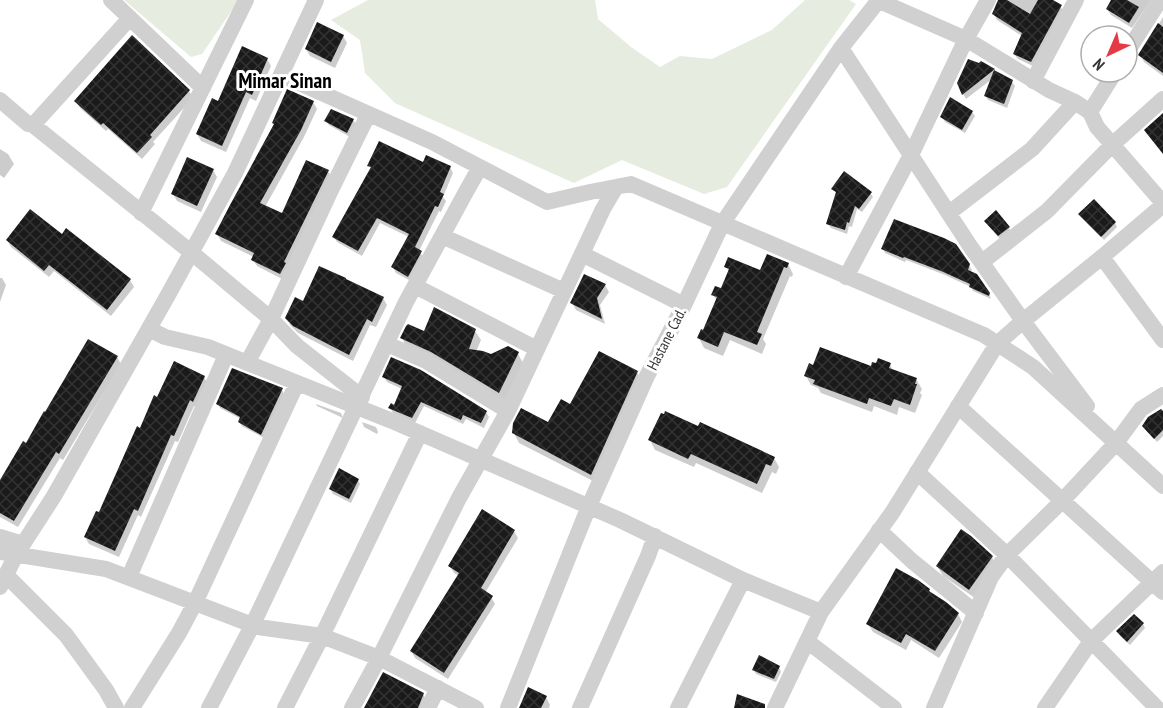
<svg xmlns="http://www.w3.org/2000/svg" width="1163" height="708" font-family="'PT Sans Narrow',sans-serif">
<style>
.park{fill:#e6ecdf}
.shadow{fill:#0003}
.building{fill:url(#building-cross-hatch)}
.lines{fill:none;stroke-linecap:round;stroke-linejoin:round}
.minor{stroke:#d0d0d0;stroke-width:16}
.labels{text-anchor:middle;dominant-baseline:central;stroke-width:6;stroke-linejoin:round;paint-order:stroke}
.street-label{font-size:15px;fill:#333;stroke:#fff}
.district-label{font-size:21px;font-weight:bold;fill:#000;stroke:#fff}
</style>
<defs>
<pattern id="building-cross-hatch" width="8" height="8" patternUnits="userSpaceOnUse" patternTransform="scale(1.5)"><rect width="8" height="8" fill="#1a1a1a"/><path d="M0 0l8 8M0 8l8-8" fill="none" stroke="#333"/></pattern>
</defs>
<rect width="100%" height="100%" fill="#fff"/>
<path class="park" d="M124,0H239L202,54L191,57Z
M368,0H595L598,19L631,47L660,67L680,56L712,59L772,30L805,0H849L856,4L727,187L704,194L622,160L574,183L395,103L365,73L360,40L331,20Z"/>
<path class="shadow" d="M1003,0H1050L1060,6L1064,12L1035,67L1018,59L1014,54L1022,36L997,20L994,14Z
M1113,0H1151L1132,28L1111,15L1107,9Z
M1163,17V76L1144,62L1140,55Z
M343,36L347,43L335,68L310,56L306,49Z
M267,59L271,66L256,101L250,98L226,152L201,141L197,134L219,103Z
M981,63L995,72L1012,82L1015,86L1007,108L988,100L986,96L992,79L966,99L963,94Z
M189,91L193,98L153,142L155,144L142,159L108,129L106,131L80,108L76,101Z
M313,102L317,109L304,137L265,207L283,216L328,171L332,178L284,280L257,266L253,260L254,257L221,241L217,234Z
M972,112L975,116L965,133L945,122L942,117Z
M353,120L356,124L350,137L329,125L326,121Z
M0,149L8,154L14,164L4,178L0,175Z
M424,164L450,167L453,173L443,197L446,201L441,212L439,211L419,251L424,258L411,281L396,273L393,267L409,237L380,223L362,256L337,242L334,237L371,169L369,165Z
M213,170L217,177L201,212L177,201L173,194Z
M833,189L870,193L873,197L862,212L857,209L852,227L849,226L847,234L831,228L828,224L837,194Z
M1083,218L1115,223L1117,227L1104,240Z
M988,225L1009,228L1011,232L1001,240Z
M67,230L130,280L134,287L111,316L54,271L49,277L11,247L7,240L62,236Z
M883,249L969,265L972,270L970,273L989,294L991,299L973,291L971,287L945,275L906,260L905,262L885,253Z
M788,264L793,274L792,277L790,276L763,339L766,344L762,354L730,340L723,356L704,348L699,338L704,332L717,301L713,295L722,290L729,273L726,266L761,272Z
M0,278H2L6,285L0,302Z
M605,285L609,292L600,305L605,324L576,310L572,303Z
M383,298L387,305L376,327L370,325L353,361L298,333L290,325L287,318L304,303Z
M475,331L481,340L476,352L491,355L518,354L523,363L504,402L407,348L402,338L425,333Z
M117,357L121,364L63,460L60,458L18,527L0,517V481L26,445Z
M890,364L893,371L916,379L922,389L920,393L922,395L915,413L899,407L897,415L874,406L872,412L821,393L818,388L811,385L806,376Z
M637,372L642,381L597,483L519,443L514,433L549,424Z
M204,377L208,384L197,408L194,406L178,442L175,441L141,517L138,515L119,557L89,544L85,537L100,514L141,430L158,399Z
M384,377L486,412L489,417L484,428L466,419L463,424L424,406L415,423L393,413L390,408L394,407L402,389L387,382Z
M282,390L284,394L264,438L242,426L239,422L241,419L220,408L218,404Z
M316,404L341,413L343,418L317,406Z
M1163,414V436L1157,442L1143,426Z
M362,422L376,427L378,432L377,434L364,427Z
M650,440L774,458L779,467L776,474L772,472L762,493L696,463L694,467L655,450Z
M358,480L360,484L351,503L333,494L330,489Z
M514,531L518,538L485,593L491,597L495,604L448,679L415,658L411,651L459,576L454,573L450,566Z
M992,557L997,567L975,598L943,576L937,566Z
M929,590L931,595L958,614L962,622L939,658L911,640L906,650L873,632L868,624Z
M1143,624L1145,628L1130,645L1120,636L1118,632Z
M779,667L781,672L776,682L756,674L754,670Z
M423,694L427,702L425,708H366Z
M546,697L550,705L549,708H521Z"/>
<path class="building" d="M998,0H1007L1030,14L1038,0H1053L1062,5L1031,62L1013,54L1022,33L992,14Z
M1111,0H1127L1139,7L1129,23L1106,9Z
M317,22L344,35L331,62L305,49Z
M1158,23L1163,27V73L1138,55Z
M132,35L190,90L150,135L152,137L137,153L103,123L101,125L74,101Z
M242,46L268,58L252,95L246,92L222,146L196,134L212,98L218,101Z
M968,59L979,63L981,61L995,69L962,95L957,83Z
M994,70L1013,80L1004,104L984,96Z
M287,89L314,101L301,130L260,203L282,213L306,160L329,170L284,262L286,263L280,274L251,260L254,253L215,234L230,205L274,124L272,123Z
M950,97L973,111L962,130L940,117Z
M331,109L354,119L347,133L324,121Z
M1163,113V154L1144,130Z
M379,141L423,162L426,155L451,166L440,192L444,194L438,207L435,206L415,247L422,251L408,277L391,267L409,234L377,218L358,251L332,237L371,167L367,166Z
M187,157L214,169L197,206L171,194Z
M844,171L872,192L859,209L855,206L849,223L847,222L845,230L826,224L836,192L831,189Z
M1094,199L1116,222L1101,237L1078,214Z
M30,209L62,234L66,228L131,279L107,310L49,265L44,271L6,240Z
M996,210L1010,227L998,236L984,221Z
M894,219L944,238L956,244L970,264L968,270L977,274L990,293L989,296L969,287L970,284L941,271L904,257L903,258L881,249Z
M767,254L789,263L787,268L784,267L757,332L762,334L757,345L724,332L718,347L697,338L701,329L703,330L717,297L711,295L715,286L721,288L729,269L724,267L728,257L760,270Z
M319,266L346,278V279L384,297L372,322L367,319L349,355L293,326L285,318L295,297L303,301Z
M584,274L606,284L597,298L602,319L570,303Z
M434,307L476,329L469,349L483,351L491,354L508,346L519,352L499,393L431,352L400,338L406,326L408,324L424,331Z
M88,339L118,356L59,454L56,452L14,521L0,513V480L23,441L26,443L44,411L45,412Z
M820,347L871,366L872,362L876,363L878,358L891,363L889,368L917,378L915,384H917L910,405L894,399L891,406L869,398L867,404L813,384L815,380L804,376L809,363L813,365Z
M599,351L638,371L591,475L512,433L513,423L521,408L548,422L561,399L570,404Z
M391,357L421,370L487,411L481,423L463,415L461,420L421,402L412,418L388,408L391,403L394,405L402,386L382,377Z
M174,361L205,376L193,402L190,400L174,436L171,435L138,511L134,509L115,551L84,537L96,511L99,512L137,426L140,428L154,395L157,397Z
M232,368L283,388L261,435L238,422L240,417L216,404Z
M1161,409L1163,411V430L1154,439L1142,426L1148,417Z
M665,411L698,426L700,422L775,457L771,466L766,464L757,484L691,454L688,459L648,440L661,413L664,414Z
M339,468L359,479L349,499L329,489Z
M482,509L515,530L481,588L493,596L444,673L410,651L459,573L448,566Z
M961,529L971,536L993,556L969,590L936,566Z
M896,568L918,580L930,589L929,591L946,602L959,613L935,651L906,634L901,643L866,624Z
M1134,614L1144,623L1127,642L1116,631Z
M759,655L780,666L774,679L752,670Z
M383,672L424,693L418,708H364Z
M528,687L547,696L541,708H519Z
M737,694L765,704V708H734Z"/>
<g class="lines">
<path class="minor" d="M111,0L203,88
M877,0L966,39L1049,90L1075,102L1090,112L1097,127L1163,203
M841,48L970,246L1023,321L1087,406
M1127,52L1160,0
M281,75L432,142L547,202L590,192L631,184L984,335L1033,367L1163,486
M1033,81L1076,0
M0,100L28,124L33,125L192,253L271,319L297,346L362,397
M1090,112L1115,72
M33,125L130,18
M141,213L246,0
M949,213L1032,149L1075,102
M442,236L564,291
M582,254L684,305
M1102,257L1163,340
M982,262L1047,211L1113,144L1163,99
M846,277L911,155L966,39L988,0
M415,286L537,349
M149,329L165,337L208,347L392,421L620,520L743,580L821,612
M387,344L426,361L508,411
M247,363L271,319L331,190L368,115
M958,406L1163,592
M917,472L1007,555L1157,708
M879,530L912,561L976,613
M0,537L23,544
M0,552L106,569L258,627L322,636L379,658L476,708
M6,575L66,635L106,690L116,708
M129,577L226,355
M0,587L16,555L54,496L168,295L235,173L316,0
M807,641L894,708
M132,708L179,633L195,603L297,383
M209,708L252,626L406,302L467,190L480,167
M285,708L322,636L420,433
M352,708L379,658L459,498L508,411L603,209L616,187
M428,708L438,688
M508,708L589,506L647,376L684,305L722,224L841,48L879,0
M580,708L648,556L655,536
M678,708L743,580
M775,708L821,612L892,513L997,344L1023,321L1102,257L1163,205
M934,708L991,577L1007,555L1062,501L1116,443L1141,409L1163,395
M1045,708L1091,641L1163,572"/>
</g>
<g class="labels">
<g class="street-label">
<text transform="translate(666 339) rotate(-63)">Hastane Cad.</text>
</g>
<g class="district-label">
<text x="285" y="80">Mimar Sinan</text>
</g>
</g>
<g transform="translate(1109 54) rotate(224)"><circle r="28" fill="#ffffff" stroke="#adadad" stroke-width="1.5"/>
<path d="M0-4.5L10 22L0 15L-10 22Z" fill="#e63946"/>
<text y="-9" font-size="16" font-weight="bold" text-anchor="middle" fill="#333333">N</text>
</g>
</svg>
